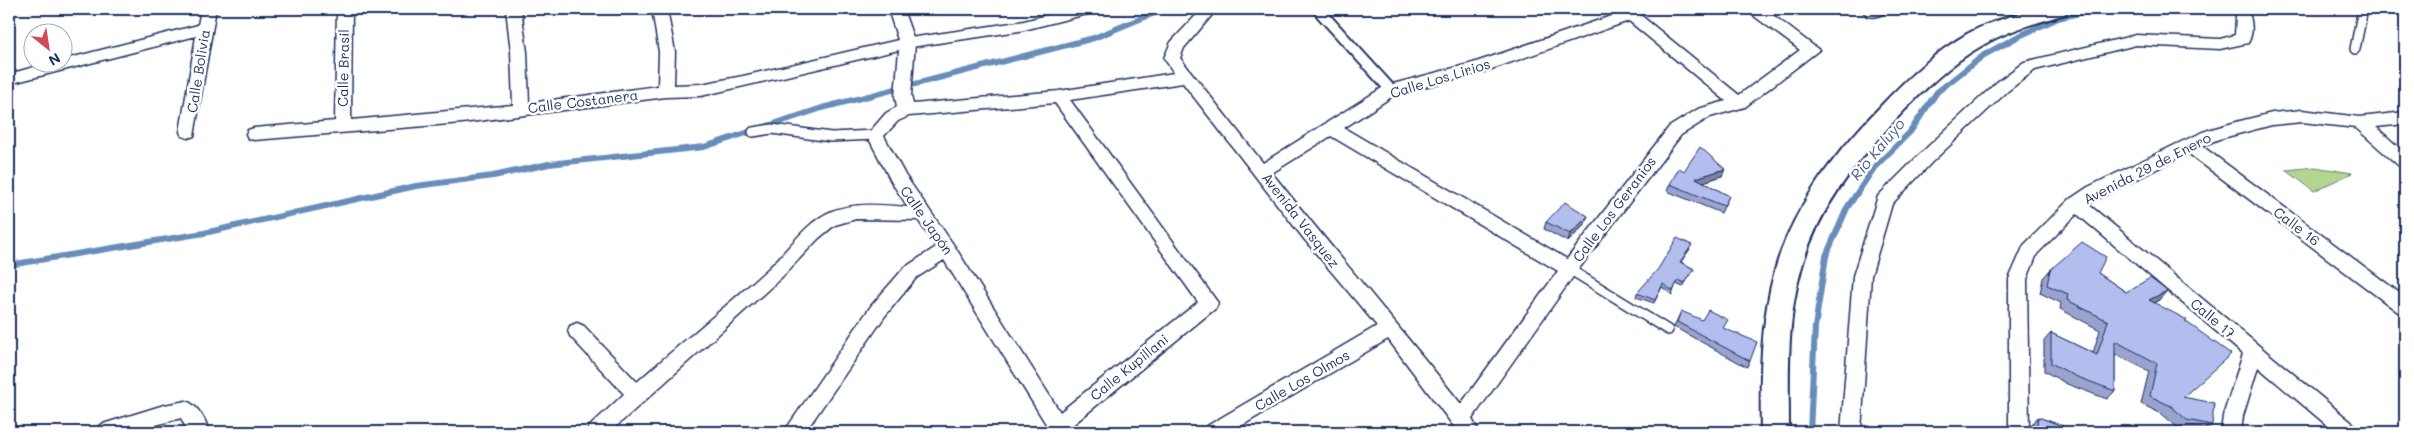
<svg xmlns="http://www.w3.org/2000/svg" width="2414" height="441" font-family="Mali,sans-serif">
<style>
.green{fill:#b3d590;stroke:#678277}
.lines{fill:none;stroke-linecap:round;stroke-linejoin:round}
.stream{stroke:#678db9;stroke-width:6}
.service-casing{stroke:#1b2f5e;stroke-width:12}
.pedestrian-casing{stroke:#1b2f5e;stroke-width:4}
.minor-casing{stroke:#1b2f5e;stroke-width:3}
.secondary-casing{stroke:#1b2f5e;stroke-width:4}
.service{stroke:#fff;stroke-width:9}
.pedestrian{fill:#fff;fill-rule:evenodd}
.minor{fill:#fff;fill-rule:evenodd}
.secondary{fill:#fff;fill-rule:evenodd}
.wall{fill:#9aa3ce;stroke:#1b2f5e}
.shaded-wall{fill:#7d85a7;stroke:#1b2f5e}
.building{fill:#b3beef;stroke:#1b2f5e}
.labels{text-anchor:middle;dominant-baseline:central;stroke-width:5;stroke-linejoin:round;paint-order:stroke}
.street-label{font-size:14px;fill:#1b2f5e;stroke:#fff}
.water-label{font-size:15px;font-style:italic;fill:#415e8c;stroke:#fff}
</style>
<rect width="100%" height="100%" fill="#fff"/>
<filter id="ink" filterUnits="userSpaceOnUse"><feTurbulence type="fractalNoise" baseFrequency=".02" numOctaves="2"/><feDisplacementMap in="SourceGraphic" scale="10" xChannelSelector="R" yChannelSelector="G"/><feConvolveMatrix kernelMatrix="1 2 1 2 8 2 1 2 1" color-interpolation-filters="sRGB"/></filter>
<g filter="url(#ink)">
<path class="green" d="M2315,167L2352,173L2314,191L2286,170Z"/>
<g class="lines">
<path class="stream" d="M9,265L204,233L416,186L493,176L549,164L704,147L822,108L1094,38L1164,9
M1810,432L1815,327L1826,256L1847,208L1874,168L1910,132L1937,92L1984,55L2017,37L2058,18L2095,9"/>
<defs>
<path id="service" d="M907,43L1022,26L1089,9
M2355,49L2363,9
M753,132L772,129L831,137L875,135
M1569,269L1668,330"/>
<path id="pedestrian" d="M1322,10L1326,11L1395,87L1397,90L1395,93H1387L1318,17L1316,14L1318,11Z"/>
<path id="minor" d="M201,9H216L194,136L188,138L182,136L180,132L196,36L9,84V74L52,62H62V60L198,25Z
M337,9H352L351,120L513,105L511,52L506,9H521L527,52L529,103L658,86L659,52L652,9H667L675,52L674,85L701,84L743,76L898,40L888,9H903L915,43L911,96L913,104L1059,91L1174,73L1164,58L1171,42L1202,9H1217L1184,48L1180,58L1263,163L1385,86L1473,63L1620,13L1617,9H1633L1739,95L1800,50L1750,13L1748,9H1765L1819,50L1745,107L1710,117L1681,135L1575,274L1472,419L1479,432H1458L1388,339L1231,432H1204L1207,426L1377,326L1304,239L1183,83L1070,100L1218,303L1216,308L1064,432H1041L1046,424L944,260L916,278L885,316L805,432H784L871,306L904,268L936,247L918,220L856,219L835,225L819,238L782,277L610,432H587L590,426L624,394L570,336L568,331L570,326L577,323L584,326L637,382C681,343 727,306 770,267C790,248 806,222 832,211C856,202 884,205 908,207L892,183L867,135L886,113L897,107L895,96L899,50L701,96L666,97L462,123L254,140L248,138L246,134L248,130L254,128L335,121ZM1629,21L1726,101L1698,109L1669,127L1567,259L1344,128L1396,94L1483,72ZM1055,103L1198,302L1060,412L953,244L905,175L884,136L898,121L909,116ZM1331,136L1558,271L1461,404C1399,326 1334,251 1272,173Z
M1866,9H1888C1883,16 1874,18 1867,16L1864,12Z
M2233,9H2247C2252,18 2254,33 2248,43L2220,49L2136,45L2035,70L2009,90L1932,162L1892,204L1871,276L1861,432H1841L1853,276L1878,196L1920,154L1997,82L2024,62L2136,35L2220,39L2235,35L2236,17Z
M2302,110L2360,117L2405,112V124L2376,127L2405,153V168L2399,166L2356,128L2302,122L2272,125L2219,139L2202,146L2405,297V314L2398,312L2188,153L2088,204L2356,426L2359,432H2335L2258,367L2243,416L2241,432H2221L2223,416L2243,354L2077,214L2037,254L2027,279L2029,432H2009V279L2024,245L2070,199L2088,187L2183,141L2208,130L2240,121L2272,113Z
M186,401C196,404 208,421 208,432H188L181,418L131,432H96L99,426L106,423L164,405Z"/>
<path id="secondary" d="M2035,9H2068L2065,14C2037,23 2008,30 1983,45C1950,63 1923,91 1897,118C1855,163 1817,210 1801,270C1786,323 1789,378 1789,432H1761C1760,379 1760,323 1775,270C1793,206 1835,154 1880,107C1906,79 1934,53 1967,34C1988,22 2012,16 2035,9Z"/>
</defs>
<use href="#service" class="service-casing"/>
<use href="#pedestrian" class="pedestrian-casing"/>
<use href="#minor" class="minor-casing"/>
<use href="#secondary" class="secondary-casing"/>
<use href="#service" class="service"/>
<use href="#pedestrian" class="pedestrian"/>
<use href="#minor" class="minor"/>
<use href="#secondary" class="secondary"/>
</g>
<path class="wall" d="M1725,169L1722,176L1703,182L1729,196L1721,213L1667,191L1670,184L1684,171Z
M1546,222L1585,224L1568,242L1544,229Z
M1690,249L1681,262L1694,269L1683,287L1676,284L1672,295L1662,287L1654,303L1636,297L1637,293Z
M2050,270L2098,273L2126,292L2159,300L2153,303L2185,321L2184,398L2212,425L2203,432L2178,428L2162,414L2141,404L2149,371L2115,354V391L2107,399L2067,384L2044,371V341L2051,333L2093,353L2100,330L2060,309L2061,303L2040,293L2043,278Z
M1681,311L1750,361L1747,367L1674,327Z
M2038,417L2079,432H2030L2032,424Z"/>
<path class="shaded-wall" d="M1725,169L1722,176L1694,185L1696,178Z
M1588,216L1585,224L1568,242L1570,234Z
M2167,291L2159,300L2141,309L2149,300Z"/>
<path class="building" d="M1700,147L1725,169L1696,178L1729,196L1724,206L1670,184L1679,168L1684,171Z
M1565,202L1588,216L1570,234L1546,222Z
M1677,238L1692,245L1680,262L1694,269L1684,283L1678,280L1673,291L1663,284L1655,300L1637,293L1658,269Z
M2082,242L2106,257L2098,273L2126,292L2150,278L2167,291L2149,300L2187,320L2185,321L2231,354L2183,397L2214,403L2212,425L2187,420L2171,406L2150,396L2157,363L2115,341V391L2075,376L2051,363V333L2097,355L2108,321L2067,300L2068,294L2047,285L2050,270Z
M1708,310L1728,320L1723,328L1757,342L1750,361L1677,322L1681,311L1702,320Z
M2038,417L2079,432H2036Z"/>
</g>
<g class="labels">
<g class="street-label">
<text transform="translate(343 68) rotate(-89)">Calle Brasil</text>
<text transform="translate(198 71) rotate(-81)">Calle Bolivia</text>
<text transform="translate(1440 78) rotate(-17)">Calle Los Lirios</text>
<text transform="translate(583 101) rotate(-7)">Calle Costanera</text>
<text transform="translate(2147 168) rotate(-27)">Avenida 29 de Enero</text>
<text transform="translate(1614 209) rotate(-53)">Calle Los Geranios</text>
<text transform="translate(927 220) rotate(55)">Calle Japón</text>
<text transform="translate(1301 220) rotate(52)">Avenida Vasquez</text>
<text transform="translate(2297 226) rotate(37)">Calle 16</text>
<text transform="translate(2213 318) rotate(40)">Calle 17</text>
<text transform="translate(1129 367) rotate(-39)">Calle Kupillani</text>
<text transform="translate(1302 380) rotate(-30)">Calle Los Olmos</text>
</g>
<g class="water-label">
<text transform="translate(1877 149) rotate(-50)">Rio Kaluyo</text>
</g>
</g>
<rect width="2414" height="441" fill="none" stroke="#fff" stroke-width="30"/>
<rect x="15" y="15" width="2384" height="411" fill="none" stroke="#1b2f5e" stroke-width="2" filter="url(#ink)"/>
<g transform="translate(48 48) rotate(150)"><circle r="24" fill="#ffffff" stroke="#a4acbf"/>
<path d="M0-4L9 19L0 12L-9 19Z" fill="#d1495b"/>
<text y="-8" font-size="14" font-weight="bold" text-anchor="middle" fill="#1b2f5e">N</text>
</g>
</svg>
